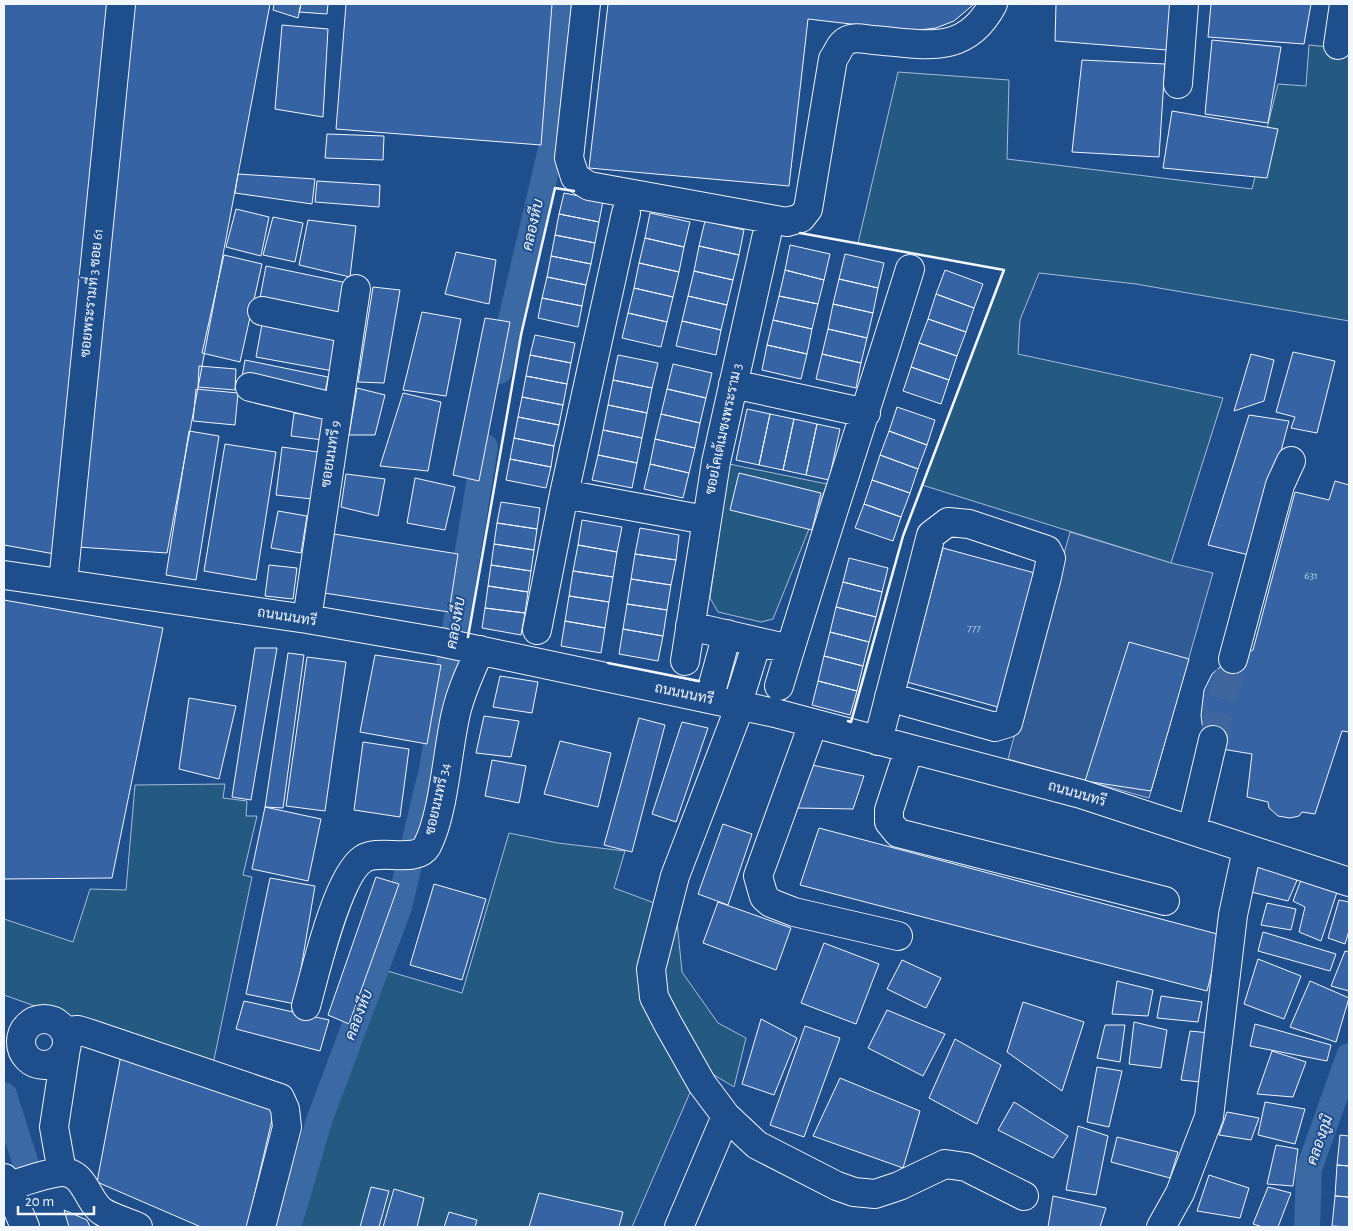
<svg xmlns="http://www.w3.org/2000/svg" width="1353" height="1231" font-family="'Alegreya Sans',Sarabun,sans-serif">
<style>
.green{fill:#245a82;stroke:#a8bbd7}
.parking{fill:#305b95;stroke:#a8bbd7}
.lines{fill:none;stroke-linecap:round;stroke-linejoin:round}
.canal{stroke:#3b69a3;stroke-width:26}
.building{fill:#3563a3;stroke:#f2f6ff}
.minor-tunnel{stroke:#3f679d;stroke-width:28;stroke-dasharray:28 14;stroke-linecap:butt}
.minor-casing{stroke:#f2f6ff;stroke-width:30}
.major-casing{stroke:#f2f6ff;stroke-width:30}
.minor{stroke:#1f4e8c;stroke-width:28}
.major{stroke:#1f4e8c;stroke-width:28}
.wall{stroke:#f2f6ff;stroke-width:2.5}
.labels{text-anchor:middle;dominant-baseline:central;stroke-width:4;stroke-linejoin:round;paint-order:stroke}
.number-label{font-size:11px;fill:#c3d1e8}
.street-label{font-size:14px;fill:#f2f6ff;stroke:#1f4e8c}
.water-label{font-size:15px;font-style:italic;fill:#f2f6ff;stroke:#1f4e8c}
</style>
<rect width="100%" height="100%" fill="#1f4e8c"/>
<path class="green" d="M1309,45L1349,49V321L1136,284L1039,273L1020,320L1018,354L1223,398L1171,563L922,485L1003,270L858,243L898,72L1009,80L1007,159L1252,189L1278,84L1306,86Z
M729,464L827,484L773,619L761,622L718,612L710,598Z
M225,784L223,798L247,801L246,816H257L243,875L252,877L212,1069L4,995V919L73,942L90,889L126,890L135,785Z
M509,833L558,843L625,851L614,888L676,911L682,972L718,1023L746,1038L734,1087L701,1067L632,1227H298L324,1130L384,970L462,993Z"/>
<path class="parking" d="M1070,532L1171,563L1213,573L1149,798L1008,759Z"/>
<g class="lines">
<path class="canal" d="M499,371L551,149L563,4
M4,1095L28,1171
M288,1227L319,1121L399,907L432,769L485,447
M1307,1227L1309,1169L1349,1056"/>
</g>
<path class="building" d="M4,4H121L66,556L4,545Z
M123,4H270L167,553L78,547Z
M274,4H301L298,18L273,10Z
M301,4H328L327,14L299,12Z
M346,4H552L541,145L336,129Z
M608,4H974L954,21L936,28L911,31L808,19L789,186L589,168Z
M1056,4H1172L1167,50L1055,41Z
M1211,4H1311L1304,44L1208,37Z
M282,25L328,29L323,117L275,109Z
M1212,40L1281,47L1268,123L1205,114Z
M1082,60L1165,64L1159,157L1072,152Z
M1172,111L1278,129L1267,178L1163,168Z
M327,134L384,136L383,160L325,158Z
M238,174L315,179L312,204L235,193Z
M317,181L380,185L379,207L315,202Z
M564,193L603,201L599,222L559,214Z
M236,209L269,217L261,256L226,247Z
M650,213L690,222L684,247L645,238Z
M559,214L599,222L595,243L555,235Z
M273,217L303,223L295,262L263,255Z
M308,220L356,226L350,277L299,265Z
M705,221L744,230L739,255L699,246Z
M555,235L595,243L591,264L551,256Z
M645,238L684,247L679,272L639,263Z
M790,245L830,254L824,280L785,270Z
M699,246L739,255L733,280L694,271Z
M456,252L496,260L489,304L445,294Z
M845,254L884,263L878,288L839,279Z
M224,255L262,264L240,362L202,353Z
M551,256L591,264L586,285L547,277Z
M639,263L679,272L673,297L634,288Z
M266,266L347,283L341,314L260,298Z
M785,270L824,280L818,304L779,296Z
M945,270L983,284L974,308L936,294Z
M694,271L733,280L727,305L688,296Z
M547,277L586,285L582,306L542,298Z
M839,279L878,288L873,313L833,304Z
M373,287L400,290L384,383L358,382Z
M634,288L673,297L667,322L628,313Z
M936,294L974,308L966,332L928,319Z
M688,296L727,305L721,330L682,321Z
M779,296L818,304L812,329L773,320Z
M542,298L582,306L578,327L538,318Z
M833,304L873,313L867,338L828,329Z
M422,312L461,319L446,396L403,390Z
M628,313L667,322L661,347L622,338Z
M485,318L510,322L479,481L453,475Z
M928,319L966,332L957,356L919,343Z
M773,320L812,329L807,354L767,345Z
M682,321L721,330L716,355L676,346Z
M262,324L339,338L333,371L256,357Z
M828,329L867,338L861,363L822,354Z
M535,335L575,343L571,363L530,355Z
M919,343L957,356L949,380L911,367Z
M767,345L807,354L801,379L762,370Z
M1293,352L1335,361L1317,433L1291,428L1295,417L1276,412Z
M822,354L861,363L856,388L816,379Z
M1251,354L1274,360L1264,401L1234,411Z
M530,355L571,363L567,384L526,376Z
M618,355L658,363L652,388L613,380Z
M245,360L328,377L324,398L241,382Z
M673,364L712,373L706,398L667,389Z
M199,366L236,369L235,390L198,387Z
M911,367L949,380L941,404L903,391Z
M526,376L567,384L563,405L522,397Z
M613,380L652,388L647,413L608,405Z
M357,388L385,395L375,435H349Z
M196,389L238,393L235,425L193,421Z
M667,389L706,398L700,423L661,414Z
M403,393L441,402L428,471L380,466Z
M522,397L563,405L559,425L518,417Z
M608,405L647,413L642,438L603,430Z
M897,407L935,420L927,445L889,431Z
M747,409L770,414L759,465L736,460Z
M294,413L326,418L323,440L291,436Z
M661,414L700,423L695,448L655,439Z
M770,414L794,419L783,470L759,465Z
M1249,415L1289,421L1253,556L1208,545Z
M518,417L559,425L554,446L514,438Z
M794,419L817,424L806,475L783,470Z
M817,424L840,429L829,480L806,475Z
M603,430L642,438L637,463L598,455Z
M189,431L219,436L196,580L166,575Z
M889,431L927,445L918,469L880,455Z
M514,438L554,446L551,467L510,459Z
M655,439L695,448L689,473L650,464Z
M225,444L276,452L256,580L204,571Z
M282,447L318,452L312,499L276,495Z
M598,455L637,463L632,488L592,480Z
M880,455L918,469L910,493L872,480Z
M510,459L551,467L546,488L506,480Z
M650,464L689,473L683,498L644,489Z
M739,473L821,493L812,530L730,510Z
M346,474L385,479L378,516L341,507Z
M415,478L455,487L445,530L407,523Z
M872,480L910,493L901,517L864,504Z
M1335,481L1349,485V732L1342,731L1315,814L1302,812L1299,816L1290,818L1278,816L1269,808L1268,802L1247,797L1252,754L1222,749L1203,731L1201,715L1204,690L1212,674L1226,662L1253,650L1295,492L1329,500Z
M501,502L540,508L537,529L497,523Z
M864,504L901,517L893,541L855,528Z
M278,511L307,516L301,553L271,548Z
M582,520L622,527L617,552L578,545Z
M497,523L537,529L534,550L494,544Z
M640,528L679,535L676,560L635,554Z
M334,534L458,554L449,612L324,593Z
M494,544L534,550L531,571L491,565Z
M578,545L617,552L613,577L573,571Z
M943,548L1042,575L1005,709L907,682Z
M635,554L676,560L671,585L631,579Z
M849,558L888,568L882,592L843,582Z
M269,565L297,568L293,599L265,596Z
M491,565L531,571L528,592L488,586Z
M573,571L613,577L609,602L569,596Z
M631,579L671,585L667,610L627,604Z
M843,582L882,592L876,617L836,607Z
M488,586L528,592L525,613L485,608Z
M569,596L609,602L605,628L565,621Z
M4,600L163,628L112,878L4,879Z
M627,604L667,610L663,636L623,629Z
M836,607L876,617L869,642L830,632Z
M485,608L525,613L521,635L482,628Z
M565,621L605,628L601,653L561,646Z
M623,629L663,636L658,661L619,654Z
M830,632L869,642L863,666L824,656Z
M1129,642L1189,659L1151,791L1085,781Z
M255,648H277L251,800L232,797Z
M288,653L304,655L283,808L265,807Z
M375,655L441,665L427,744L360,732Z
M824,656L863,666L857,691L818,681Z
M307,657L346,662L325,811L286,806Z
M500,676L538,682L532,713L493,707Z
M818,681L857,691L850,715L812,705Z
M189,698L236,706L219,779L179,769Z
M484,716L519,721L511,757L476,753Z
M639,718L665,725L632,852L604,845Z
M682,722L708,728L676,822L652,814Z
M560,741L611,753L598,807L544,794Z
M363,742L409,749L400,817L354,810Z
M492,760L526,766L519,803L485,796Z
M812,765L864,776L853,809L797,808Z
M265,807L321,819L308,881L252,869Z
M723,824L752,834L728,905L698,894Z
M819,828L1221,935L1207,991L800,885Z
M1258,867L1298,878L1288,901L1251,892Z
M376,877L399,884L349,1024L328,1015Z
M270,878L315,886L295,1004L246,994Z
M1301,880L1337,892L1321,941L1299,932L1305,907L1293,901Z
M434,884L486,899L462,980L410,965Z
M1339,900L1349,902V931L1345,944L1328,938Z
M718,902L791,928L776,970L703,943Z
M1267,903L1296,909L1291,930L1261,925Z
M1263,932L1336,954L1330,971L1258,951Z
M824,943L879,964L856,1024L801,1003Z
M1345,951L1349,952V991L1331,986Z
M1258,959L1301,976L1284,1019L1244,1004Z
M902,960L941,978L926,1008L887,989Z
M1117,981L1153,990L1148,1016L1112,1014Z
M1310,981L1349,998L1336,1042L1290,1027Z
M1161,996L1202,1002L1198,1022L1157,1018Z
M244,1001L329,1020L320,1051L236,1029Z
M1023,1002L1084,1022L1062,1091L1007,1052Z
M887,1010L945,1034L923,1076L868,1048Z
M761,1019L797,1038L774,1095L742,1084Z
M1134,1022L1167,1030L1161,1068L1129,1064Z
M1255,1024L1331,1045L1327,1061L1250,1046Z
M1105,1025H1125L1120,1062L1097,1058Z
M805,1026L840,1038L804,1137L770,1125Z
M1190,1031L1210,1033L1200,1082L1181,1080Z
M955,1039L1001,1065L977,1124L929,1098Z
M1272,1051L1306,1062L1293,1097L1257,1094Z
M121,1055L274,1111L247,1227H201L97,1182Z
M1097,1067L1122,1071L1109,1127L1087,1122Z
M840,1078L920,1111L903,1168L813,1136Z
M1014,1102L1068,1136L1053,1158L998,1130Z
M1265,1102L1305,1109L1295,1144L1258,1135Z
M1227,1112L1259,1118L1251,1140L1219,1135Z
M1078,1126L1108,1136L1096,1195L1066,1190Z
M1340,1135L1349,1136V1166L1337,1165Z
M1117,1137L1178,1152L1170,1178L1111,1162Z
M1276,1145L1298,1149L1293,1186L1267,1184Z
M1337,1165L1349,1166V1197L1335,1196Z
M1209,1175L1249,1188L1240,1218L1197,1211Z
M371,1187L389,1191L379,1227H360Z
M1268,1187L1291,1193L1278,1227H1263L1253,1224Z
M394,1189L424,1198L417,1227H383Z
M539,1193L623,1212L619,1227H529Z
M1053,1196L1106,1208L1100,1227H1048Z
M1335,1196L1349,1197V1227L1332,1226Z
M64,1210L87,1220L90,1227H69Z
M449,1212L477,1220L475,1227H444Z"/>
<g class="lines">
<path class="minor-tunnel" d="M1213,740L1233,659"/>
<defs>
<path id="minor" d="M586,4L569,158L575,177L589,186L787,222L801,218L808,209L833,59C838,53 839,45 846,41C854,36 864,39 873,40C924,44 965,57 993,4
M1338,45L1344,4
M1178,84L1184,4
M262,311L350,329
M733,384L866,413
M250,387L338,408
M564,494L706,520
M4,575L307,619L440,642L775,713L1081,794L1349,882
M63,583L121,4
M307,619L356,289
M690,626L790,649
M537,630L564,494L626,213
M1233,659L1280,485L1291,461
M685,661L716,462L767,234
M779,686C821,546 867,408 910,269
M709,699L727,634
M737,706L757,642
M740,706L675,876L651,969L654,997L668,1024L702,1084L726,1116L757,1145L837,1186L854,1192L875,1194L899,1186L945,1164L966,1167L1024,1196
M813,724L758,876L764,897L771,903L794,912L898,936
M878,741L931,535L948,522L969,524L1047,550L1051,558L1047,577L1008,723L995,727L889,697
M909,749L889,810V822L898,833L1165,901
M1192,829L1213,740
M306,1006C315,974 337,876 363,859C379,848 417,864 427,846C444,814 447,751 456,713C461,691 471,670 480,650
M21 1042a23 23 0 1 1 46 0a23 23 0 1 1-46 0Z
M65,1031L78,1030L88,1033L280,1098L285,1109L287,1127L261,1227
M62,1172L54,1127L66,1048
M8,1186C24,1182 43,1174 60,1172C85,1170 87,1202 103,1212C113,1218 127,1222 138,1227
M679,1227L726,1116
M1161,1227L1180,1193L1209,1117L1233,915L1247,849"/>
<path id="major" d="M4,1178L25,1227"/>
</defs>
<use href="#minor" class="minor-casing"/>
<use href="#major" class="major-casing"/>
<use href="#minor" class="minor"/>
<use href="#major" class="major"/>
<path class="wall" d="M800,233L1004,270L903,536L851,722L848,721
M468,637L521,335L555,188L574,191
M608,663L699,681"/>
</g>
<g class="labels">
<g class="number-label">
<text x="1311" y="575">631</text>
<text x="974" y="628">777</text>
</g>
<g class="street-label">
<text transform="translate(92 293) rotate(-84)">ซอยพระรามที่ 3 ซอย 61</text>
<text transform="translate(724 429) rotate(-78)">ซอยโคเต้เมซงพระราม 3</text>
<text transform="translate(331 454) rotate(-81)">ซอยนนทรี 9</text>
<text transform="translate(287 617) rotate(9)">ถนนนนทรี</text>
<text transform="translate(684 694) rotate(12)">ถนนนนทรี</text>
<text transform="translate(1077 794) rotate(16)">ถนนนนทรี</text>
<text transform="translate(438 799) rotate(-77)">ซอยนนทรี 34</text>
</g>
<g class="water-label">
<text transform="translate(533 225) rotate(-77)">คลองหีบ</text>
<text transform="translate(456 623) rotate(-80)">คลองหีบ</text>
<text transform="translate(359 1015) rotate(-69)">คลองหีบ</text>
<text transform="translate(1320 1140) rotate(-71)">คลองภูมิ</text>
</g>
</g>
<rect width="1353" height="1231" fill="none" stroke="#f2f6ff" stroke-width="10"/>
<path d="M18 1206v8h76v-8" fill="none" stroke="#f2f6ff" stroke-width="2.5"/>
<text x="25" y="1206" font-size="15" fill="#f2f6ff" stroke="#1f4e8c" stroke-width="4" paint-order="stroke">20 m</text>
</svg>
